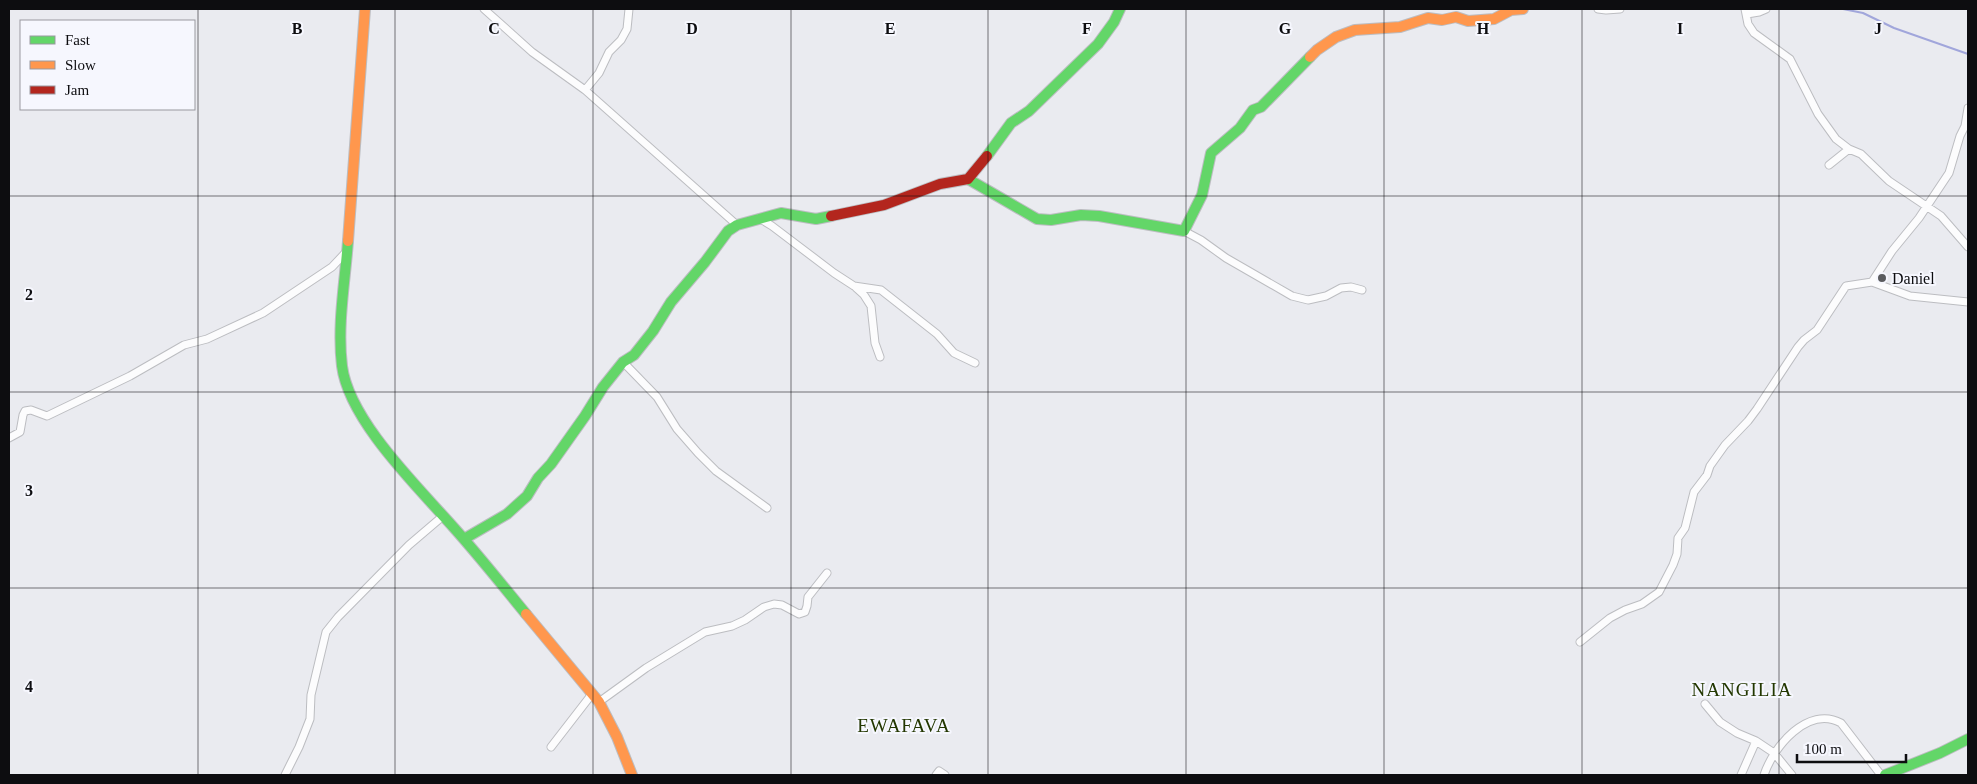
<svg xmlns="http://www.w3.org/2000/svg" width="1977" height="784" font-family="'Times New Roman',serif">
<style>
.lines{fill:none;stroke-linecap:round;stroke-linejoin:round}
.stream{stroke:#a1a6db;stroke-width:2}
.street-casing{stroke:#bcbdc1;stroke-width:9}
.fast-casing{stroke:#bcbdc1;stroke-width:12}
.slow-casing{stroke:#bcbdc1;stroke-width:12}
.jam-casing{stroke:#bcbdc1;stroke-width:12}
.street{stroke:#fcfcfd;stroke-width:7}
.fast{stroke:#63d668;stroke-width:10}
.slow{stroke:#ff974d;stroke-width:10}
.jam{stroke:#b3261e;stroke-width:10}
.grid{fill:none;stroke:#0d0d10;stroke-width:1;stroke-opacity:0.55}
.poi-dot{fill:#5a5b5e;stroke:#f6f7fe;stroke-width:2}
.labels{text-anchor:middle;dominant-baseline:central;stroke-width:4;stroke-linejoin:round;paint-order:stroke}
.poi-label{font-size:16px;fill:#0d0d10;stroke:#f6f7fe;text-anchor:start}
.quarter-label{font-size:19px;letter-spacing:1px;fill:#233701;stroke:#f6f7fe}
.grid-label{font-size:16px;text-anchor:middle;font-weight:bold;fill:#0d0d10;stroke:#f6f7fe;stroke-width:4;stroke-linejoin:round;paint-order:stroke}
</style>
<rect width="100%" height="100%" fill="#eaebf0"/>
<g class="lines">
<path class="stream" d="M1843,9L1863,13L1894,28L1968,54"/>
<defs>
<path id="street" d="M484,9L532,52L585,90L737,225
M1598,9L1606,10L1620,9
M1745,9L1748,24L1754,33L1790,59L1818,114L1836,139L1849,149
M1747,14L1759,12L1766,9
M585,90L599,73L609,52L621,40L627,29L629,9
M1829,165L1849,149L1861,154L1889,181L1941,216L1968,247
M759,218L772,226L834,273L854,286L864,295L871,306L875,343L880,357
M1184,231L1201,240L1226,258L1292,296L1308,300L1326,296L1341,288L1351,287L1362,290
M1872,282L1892,251L1919,218L1949,173L1960,136L1965,126L1968,108
M854,286L881,290L937,334L954,353L975,363
M623,362L657,397L677,429L698,453L716,471L767,508
M9,438L20,432L23,415L25,411L31,410L47,416L130,376L184,345L207,339L263,313L332,267L347,251
M1580,642L1610,618L1625,610L1642,604L1659,592L1673,565L1677,554L1678,538L1685,528L1694,492L1707,475L1710,466L1725,445L1748,421L1757,409L1798,347L1804,340L1817,330L1846,286L1872,282L1910,296L1968,302
M599,702L646,668L705,632L732,626L745,620L764,607L774,604L782,605L799,614L805,612L807,606L808,597L827,573
M1705,704L1720,722L1737,733L1756,741L1774,753L1792,775
M551,747L592,694
M285,775L299,747L310,719L311,695L326,632L338,617L409,545L443,516
M936,775L939,771L945,775
M1741,775L1756,741
M1764,775C1773,747 1808,705 1841,723L1881,775"/>
<path id="fast" d="M987,156L1011,123L1029,111L1098,44L1114,22L1120,9
M968,179L1037,219L1051,220L1081,215L1099,216L1184,231L1202,195L1211,153L1240,128L1253,110L1261,107L1310,57
M348,241C345,282 337,325 342,366C349,421 419,488 455,529C480,557 503,586 526,614
M464,539L507,514L527,496L538,478L551,464L585,416L603,387L623,362L634,355L653,331L671,302L705,262L728,231L737,225L781,213L816,219L831,216
M1885,775L1940,753L1968,739"/>
<path id="slow" d="M1310,57L1317,50L1336,37L1355,30L1400,27L1428,18L1442,20L1456,17L1468,21L1494,19L1511,10L1523,9
M348,241L365,9
M526,614L599,702L617,737L632,775"/>
<path id="jam" d="M831,216L884,205L940,184L968,179L987,156"/>
</defs>
<use href="#street" class="street-casing"/>
<use href="#fast" class="fast-casing"/>
<use href="#slow" class="slow-casing"/>
<use href="#jam" class="jam-casing"/>
<use href="#street" class="street"/>
<use href="#fast" class="fast"/>
<use href="#slow" class="slow"/>
<use href="#jam" class="jam"/>
</g>
<path class="grid" d="M198,9V775M395,9V775M593,9V775M791,9V775M988,9V775M1186,9V775M1384,9V775M1582,9V775M1779,9V775M9,196H1968M9,392H1968M9,588H1968"/>
<circle class="poi-dot" cx="1882" cy="278" r="5"/>
<g class="labels">
<g class="poi-label">
<text x="1892" y="278">Daniel</text>
</g>
<g class="quarter-label">
<text x="1742" y="689">NANGILIA</text>
<text x="904" y="725">EWAFAVA</text>
</g>
</g>
<g class="grid-label">
<text x="297" y="34">B</text>
<text x="494" y="34">C</text>
<text x="692" y="34">D</text>
<text x="890" y="34">E</text>
<text x="1087" y="34">F</text>
<text x="1285" y="34">G</text>
<text x="1483" y="34">H</text>
<text x="1680" y="34">I</text>
<text x="1878" y="34">J</text>
<text x="29" y="300">2</text>
<text x="29" y="496">3</text>
<text x="29" y="692">4</text>
</g>
<rect width="1977" height="784" fill="none" stroke="#0d0d10" stroke-width="20"/>
<rect x="20" y="20" width="175" height="90" fill="#f6f7fe" stroke="#99999f"/>
<rect x="30" y="36" width="25" height="8" fill="#63d668" stroke="#99999f"/>
<text x="65" y="45" font-size="15" fill="#0d0d10">Fast</text>
<rect x="30" y="61" width="25" height="8" fill="#ff974d" stroke="#99999f"/>
<text x="65" y="70" font-size="15" fill="#0d0d10">Slow</text>
<rect x="30" y="86" width="25" height="8" fill="#b3261e" stroke="#99999f"/>
<text x="65" y="95" font-size="15" fill="#0d0d10">Jam</text>
<path d="M1797 754v8h109v-8" fill="none" stroke="#0d0d10" stroke-width="2.5"/>
<text x="1804" y="754" font-size="15" fill="#0d0d10" stroke="#f6f7fe" stroke-width="4" paint-order="stroke">100 m</text>
</svg>
